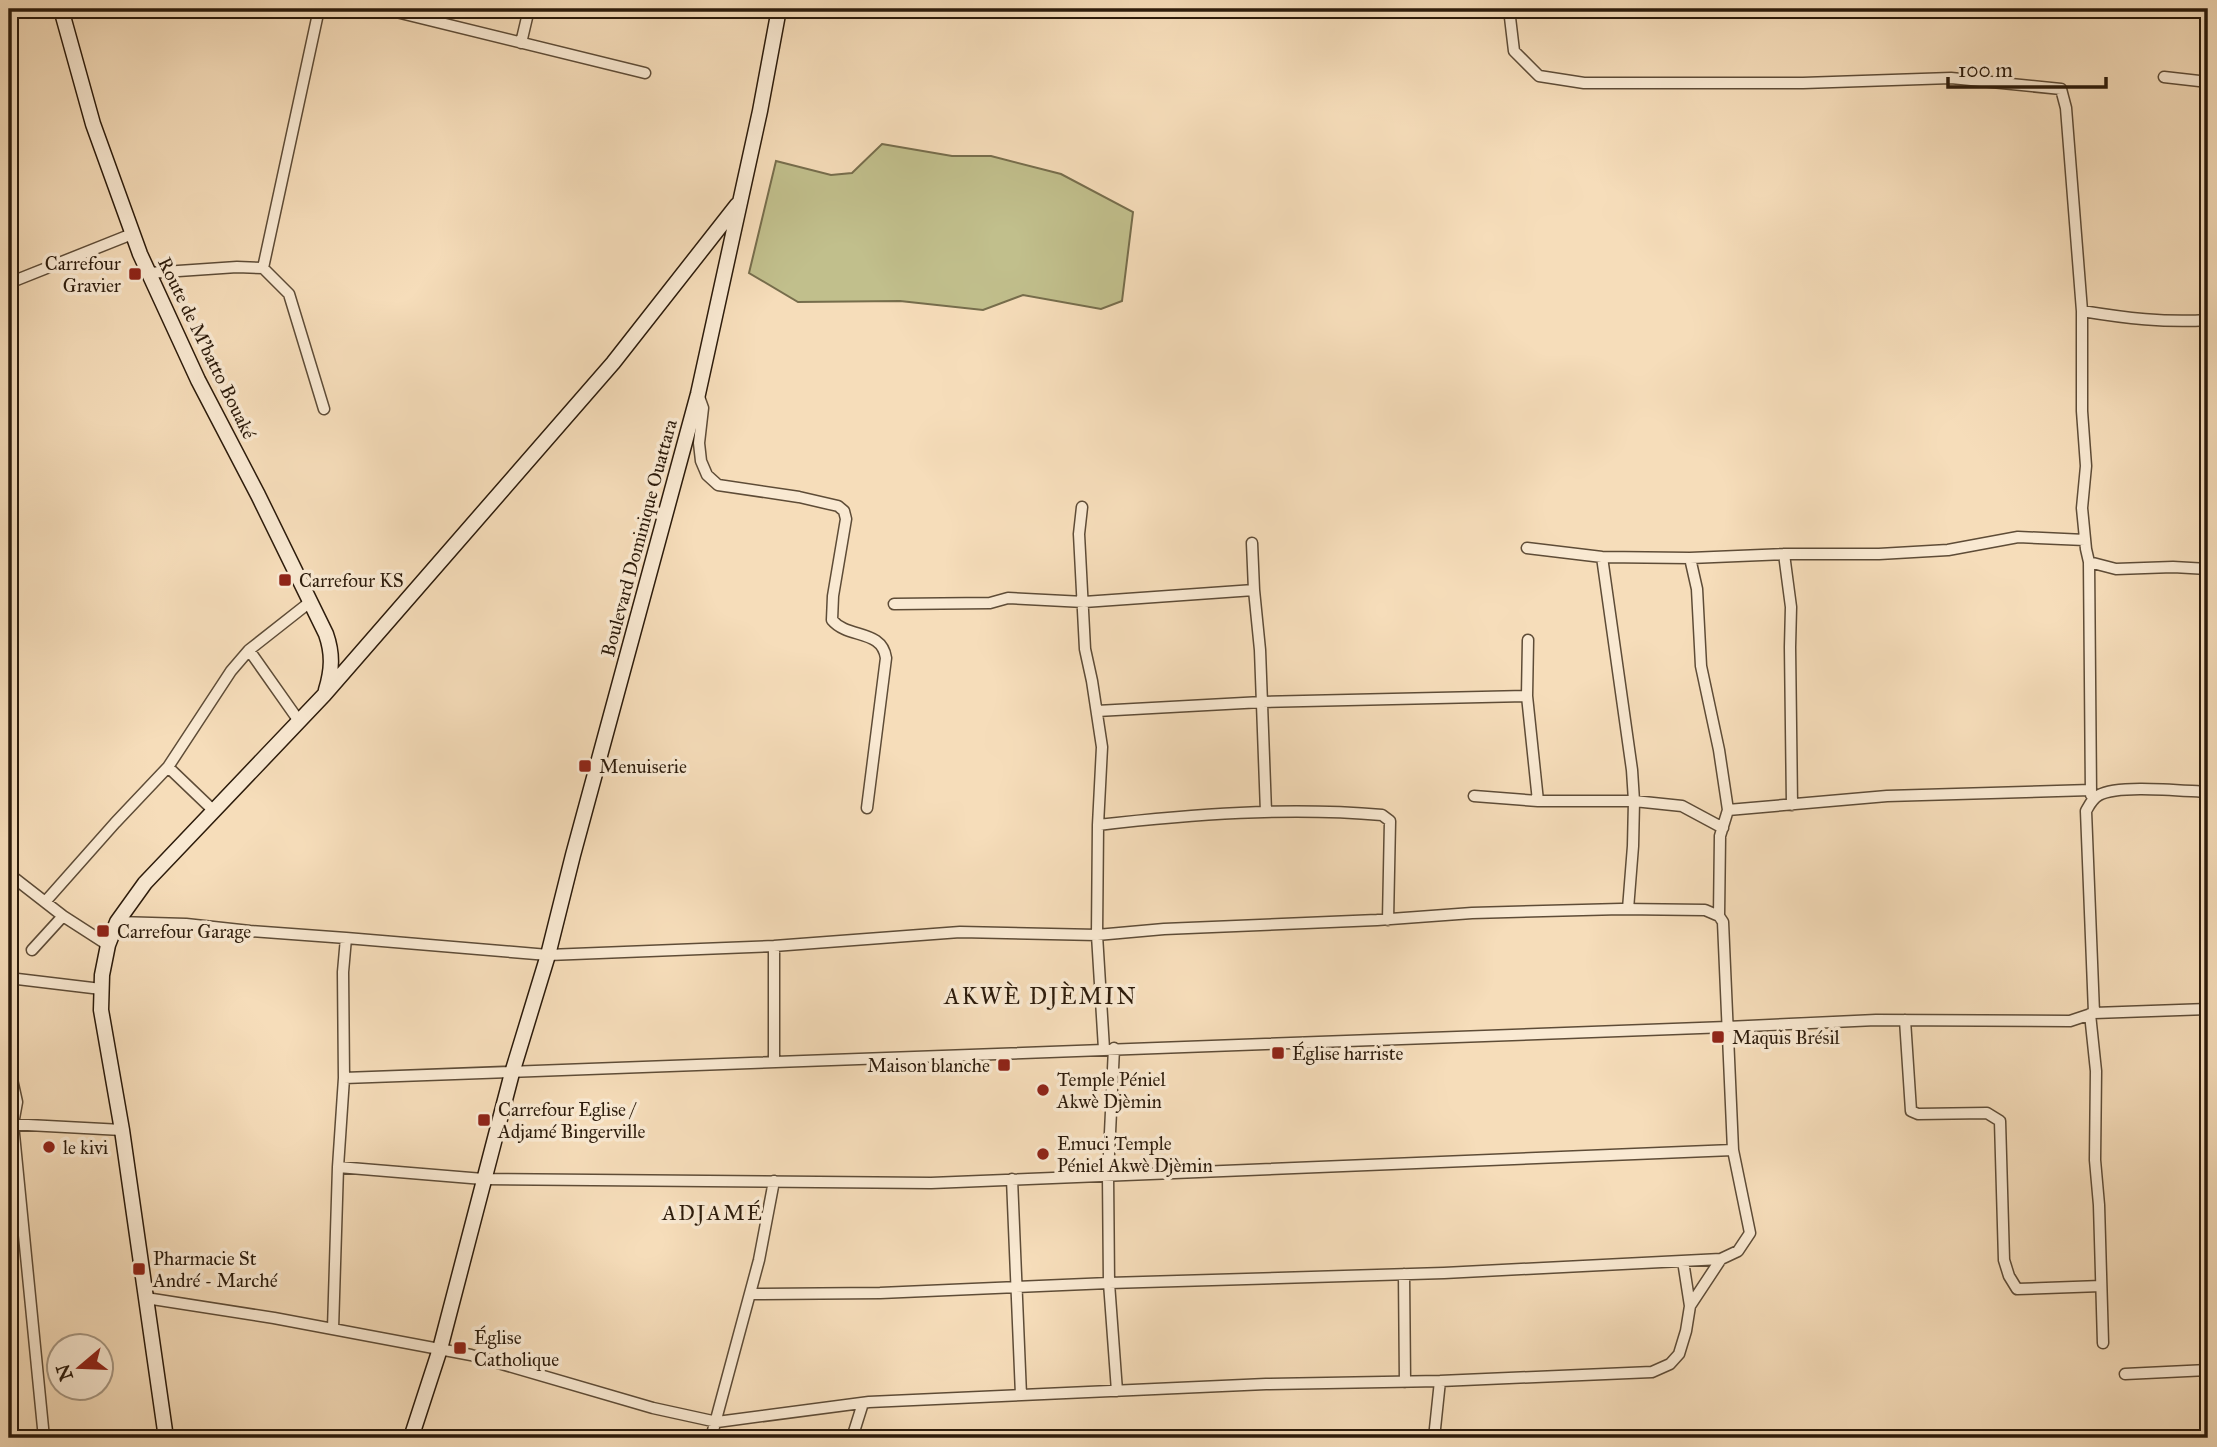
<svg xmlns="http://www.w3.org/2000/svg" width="2217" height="1447" font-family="'IM FELL Great Primer',serif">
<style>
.green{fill:#c1bf8c;stroke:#766d4c;stroke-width:2}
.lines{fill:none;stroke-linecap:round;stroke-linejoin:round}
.street-casing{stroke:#5e4c37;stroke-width:13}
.secondary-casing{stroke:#2c1b0b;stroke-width:17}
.street{stroke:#f9e9d2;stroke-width:10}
.secondary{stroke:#f9e9d2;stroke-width:14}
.poi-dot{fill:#8f2418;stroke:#f9e9d2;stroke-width:2.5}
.labels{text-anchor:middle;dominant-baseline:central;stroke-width:7;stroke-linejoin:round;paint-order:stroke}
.poi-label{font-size:19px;fill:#2c1b0b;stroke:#f9e9d2;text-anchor:start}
.street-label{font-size:19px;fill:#2c1b0b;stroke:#f9e9d2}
.neighbourhood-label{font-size:21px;letter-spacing:2px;fill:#2c1b0b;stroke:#f9e9d2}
.quarter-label{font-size:23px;letter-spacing:2px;fill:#2c1b0b;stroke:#f9e9d2}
</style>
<rect width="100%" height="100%" fill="#f6ddba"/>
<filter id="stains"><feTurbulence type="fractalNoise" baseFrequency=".00286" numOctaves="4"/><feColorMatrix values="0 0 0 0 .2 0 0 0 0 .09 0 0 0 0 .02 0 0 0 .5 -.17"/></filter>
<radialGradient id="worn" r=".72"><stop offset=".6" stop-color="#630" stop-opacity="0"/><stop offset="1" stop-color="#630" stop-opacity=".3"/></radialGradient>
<path class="green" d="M882,144L952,156H991L1061,174L1133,212L1122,301L1101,309L1023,295L983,310L900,301L798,302L749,273L776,161L831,175L852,173Z"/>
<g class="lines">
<defs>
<path id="street" d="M384,9L645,73
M1509,9L1514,51L1539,76L1584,83H1803L1951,78L2061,89L2066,108L2082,311C2125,318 2165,323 2208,320
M521,43L529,9
M2164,77L2208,82
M263,268L319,9
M149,273L237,267L263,268L289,294L324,409
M9,283L132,234
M2082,311V411L2086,466L2082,508L2086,549L2089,562L2116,569L2173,567L2208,569
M698,394L703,408L699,443L701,461L707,475L718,485L799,497L838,506L844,511L846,519L833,596L832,620C848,639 882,629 886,658L867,808
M1082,507L1079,534L1085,649L1092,681L1102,747L1098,825L1097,935L1104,1049
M1252,543L1254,590L1260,650L1266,812
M1527,548L1602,557L1690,558L1784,554H1879L1948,550L2018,537L2085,540
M1784,554L1791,607L1790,647L1792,805
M1602,557L1632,770L1634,801L1682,806L1723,828
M1690,558L1697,589L1701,666L1719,750L1728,810L1720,836L1719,916
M2089,562L2091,795
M894,604L990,603L1008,598L1084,602L1254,590
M1528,640L1527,696L1538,801
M249,650L299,721
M1097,711L1262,702L1527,696
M168,767L214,811
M1474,796L1538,801H1634L1633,846L1628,909
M1728,810L1887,796L2091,790
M1098,825C1193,814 1287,807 1382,815L1390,821L1388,920
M9,874L63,916L108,945
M45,902L115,823L168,767L231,671L249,650L310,602
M117,922L186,924L250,931L346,938L343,972L344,1078L338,1167
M346,938L548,955L774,946L960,932L1097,935L1164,929L1377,920L1472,913L1621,909L1705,910L1719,916L1723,922L1733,1150L1750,1233L1738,1251L1721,1259L1444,1273L1109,1283L880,1293L750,1294
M32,950L63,916
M9,978L101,989
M2094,1013L2086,811C2090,804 2092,799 2099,795C2118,784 2184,791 2208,792
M2090,1014L2096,1071L2095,1160L2099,1205L2103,1343
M1905,1020L1911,1111L1918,1114L1987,1113L2000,1121L2004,1260L2009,1276L2017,1289L2101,1286
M1114,1048L1108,1175L1109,1283L1117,1391
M774,1061V946
M9,1066L17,1102L13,1124L44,1438
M344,1078L1727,1027L1876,1020L2070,1021L2094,1013L2208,1009
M9,1124L122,1130
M1012,1179L1021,1395
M1404,1274L1405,1382
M146,1298L274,1318L471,1355L653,1408L717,1422L869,1402L1266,1384L1440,1381L1652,1372L1670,1364L1679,1354L1686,1331L1690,1306L1683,1261
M1690,1306L1721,1259
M333,1329L338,1167L483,1179L931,1183L1733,1150
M2125,1374L2208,1370
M711,1438L759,1260L774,1181
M852,1438L863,1403
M1434,1438L1440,1381"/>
<path id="secondary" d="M61,9L93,124L140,254L198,380L258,495L326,634C333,654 332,670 326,690
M166,1438L122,1130L101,1010L102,975L108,945L117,922L145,883L324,695L613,363L737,205
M411,1438L440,1349L512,1073L548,955L573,855L698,394L760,111L779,9"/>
</defs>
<use href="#street" class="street-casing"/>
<use href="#secondary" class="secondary-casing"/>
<use href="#street" class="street"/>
<use href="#secondary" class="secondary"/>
</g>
<g class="poi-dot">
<rect x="128" y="267" width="14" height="14" rx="3.5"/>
<rect x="278" y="573" width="14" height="14" rx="3.5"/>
<rect x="578" y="759" width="14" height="14" rx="3.5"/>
<rect x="96" y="924" width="14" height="14" rx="3.5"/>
<rect x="1711" y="1030" width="14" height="14" rx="3.5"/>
<rect x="1271" y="1046" width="14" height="14" rx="3.5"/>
<rect x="997" y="1058" width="14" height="14" rx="3.5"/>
<circle cx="1043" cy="1090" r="7"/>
<rect x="477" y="1113" width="14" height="14" rx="3.5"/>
<circle cx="49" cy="1147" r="7"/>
<circle cx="1043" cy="1154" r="7"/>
<rect x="132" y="1262" width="14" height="14" rx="3.5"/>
<rect x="453" y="1341" width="14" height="14" rx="3.5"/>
</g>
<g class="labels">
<g class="poi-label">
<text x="121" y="263" text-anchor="end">Carrefour<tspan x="121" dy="22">Gravier</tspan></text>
<text x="299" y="580">Carrefour KS</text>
<text x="599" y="766">Menuiserie</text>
<text x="117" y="931">Carrefour Garage</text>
<text x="1732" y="1037">Maquis Brésil</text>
<text x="1292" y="1053">Église harriste</text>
<text x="990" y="1065" text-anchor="end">Maison blanche</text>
<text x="1057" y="1079">Temple Péniel<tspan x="1057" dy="22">Akwè Djèmin</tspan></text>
<text x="498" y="1109">Carrefour Eglise /<tspan x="498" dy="22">Adjamé Bingerville</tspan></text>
<text x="1057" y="1143">Emuci Temple<tspan x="1057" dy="22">Péniel Akwè Djèmin</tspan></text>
<text x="63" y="1147">le kivi</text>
<text x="153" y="1258">Pharmacie St<tspan x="153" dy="22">André - Marché</tspan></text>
<text x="474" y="1337">Église<tspan x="474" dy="22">Catholique</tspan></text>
</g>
<g class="street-label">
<text transform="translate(207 348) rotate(64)">Route de M'batto Bouaké</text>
<text transform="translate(639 538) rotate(-75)">Boulevard Dominique Ouattara</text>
</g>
<g class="neighbourhood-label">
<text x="713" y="1213">ADJAMÉ</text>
</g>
<g class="quarter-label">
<text x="1041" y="996">AKWÈ DJÈMIN</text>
</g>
</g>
<rect width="2217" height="1447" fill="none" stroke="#f6ddba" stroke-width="35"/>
<rect x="10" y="10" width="2196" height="1426" fill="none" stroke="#2c1b0b" stroke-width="3.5"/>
<rect x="18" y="18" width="2182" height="1412" fill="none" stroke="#2c1b0b" stroke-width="2"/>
<g transform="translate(80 1367) rotate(251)"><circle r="33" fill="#f9e9d2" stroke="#a79782" stroke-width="2"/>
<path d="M0-5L12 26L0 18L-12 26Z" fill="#8f2418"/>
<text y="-10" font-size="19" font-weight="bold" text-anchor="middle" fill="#2c1b0b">N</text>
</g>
<path d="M1948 77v10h158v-10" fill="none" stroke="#2c1b0b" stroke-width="3.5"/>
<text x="1958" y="77" font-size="21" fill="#2c1b0b" stroke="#f9e9d2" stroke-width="5" paint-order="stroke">100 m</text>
<rect width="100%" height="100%" filter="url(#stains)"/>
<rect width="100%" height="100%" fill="url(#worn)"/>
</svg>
